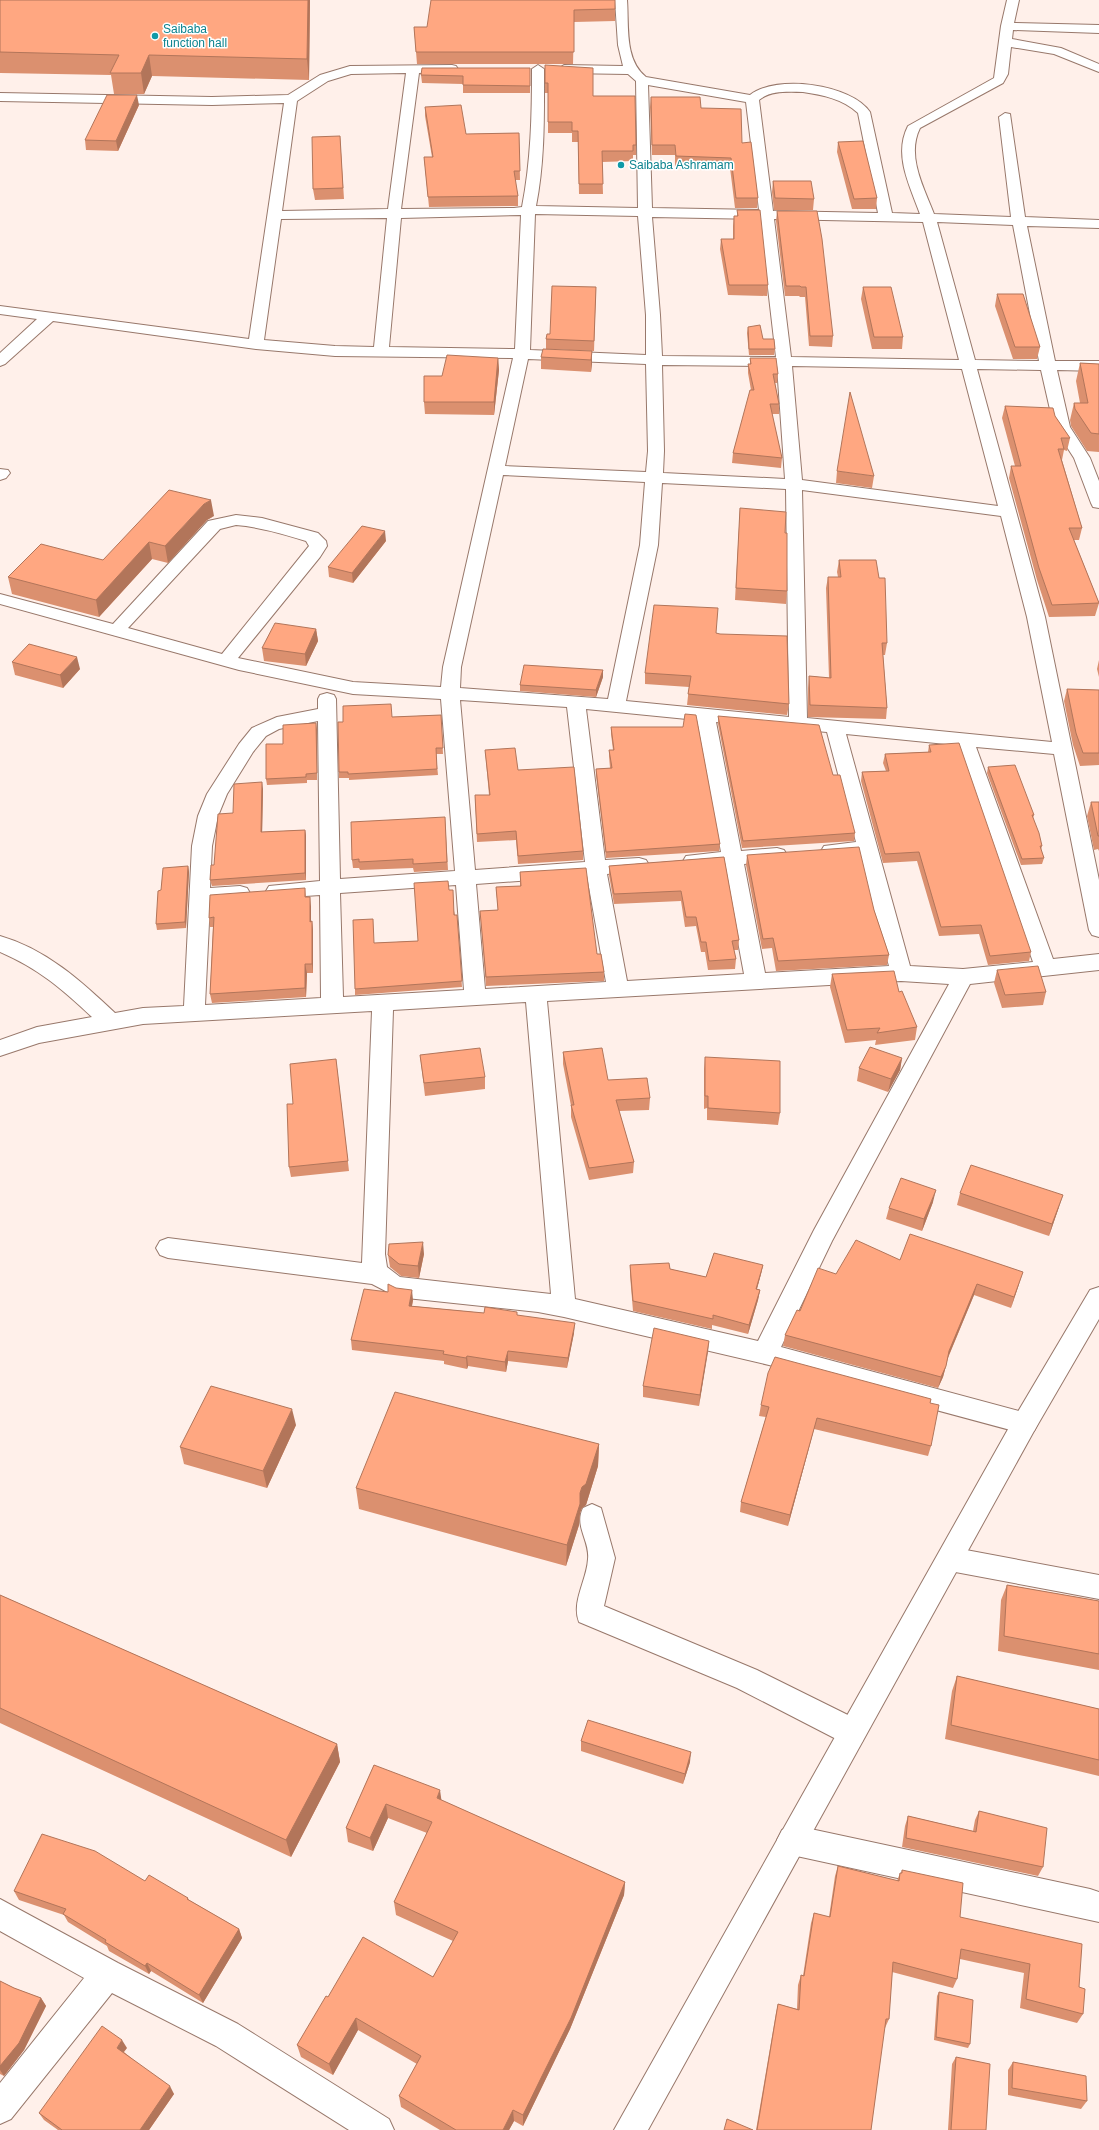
<svg xmlns="http://www.w3.org/2000/svg" width="1099" height="2130" font-family="Arial,sans-serif">
<style>
.lines{fill:none;stroke-linecap:round;stroke-linejoin:round}
.street-casing{stroke:#98786b;stroke-width:2}
.primary-casing{stroke:#98786b;stroke-width:2}
.street{fill:#fff;fill-rule:evenodd}
.primary{fill:#fff;fill-rule:evenodd}
.wall{fill:#db906f}
.shaded-wall{fill:#b2755a}
.building{fill:#ffa781;stroke:#b2755a}
.culture-dot{fill:#0f9aa8;stroke:#fff;stroke-width:1.5}
.labels{text-anchor:middle;dominant-baseline:central;stroke-width:3;stroke-linejoin:round;paint-order:stroke}
.far-culture-label{font-size:12px;fill:#0d838f;stroke:#fff;text-anchor:start}
</style>
<rect width="100%" height="100%" fill="#fff0ea"/>
<g class="lines">
<defs>
<path id="street" d="M615,0H627C629,25 624,60 646,77L750,95C776,74 851,84 870,112L892,213L920,214C910,186 893,155 908,126L994,78L1001,26L1007,0H1019L1014,23L1099,25V33L1013,30L1012,39L1061,48L1099,64V72L1054,54L1011,47L1008,74L1003,83L920,128C906,156 924,188 934,214L1011,217L999,117L1005,113L1010,114L1025,217L1099,220V228L1027,226L1055,361H1099V371L1057,370L1070,427L1090,458L1099,481V508L1093,507L1091,503L1074,458L1054,427L1041,370L977,369L1045,617L1099,880V937L1092,935L1089,930L1054,754L976,747L1053,959L1099,954V970L970,984L832,1241L781,1347L1034,1415L1038,1423L1034,1431L1025,1434L769,1365L564,1317L538,1312L397,1297L372,1284L168,1258L160,1255L156,1248L160,1241L168,1238L362,1263L372,1011L143,1024L39,1043L0,1056V1040L37,1027L92,1017C61,988 39,969 0,952V936C46,949 81,981 115,1013L143,1008L184,1006L192,846L198,816L207,794L239,744L252,728L277,717L318,709V699L320,695L327,693L334,695L336,699L340,879L455,871L441,699L353,694L239,670L0,604V594L113,624L208,521L236,515L262,518L318,533L326,541L327,546L320,557L238,658L353,682L441,687L443,667L513,358L335,356L256,349L53,321L5,364L0,366V353L37,319L0,314V306L249,339L284,103L212,105L0,101V93L212,97L288,95L320,75L350,66L452,65L456,66L458,69L456,72L419,73L401,209L514,208L522,207C531,161 532,116 532,69L538,65L544,69C544,115 545,160 536,206L638,208L636,81L628,74L564,73L558,69L564,65L623,66L618,45ZM406,73L388,209L282,211L297,101L328,81L351,74ZM648,85L746,102L759,210L652,208ZM803,92C823,95 843,99 858,113L878,213L773,211L759,100C771,90 788,92 803,92ZM535,214L638,216L646,315V355L530,350ZM521,215L515,349L389,347L401,218ZM652,217L760,219L776,357L662,356L660,315ZM387,218L374,347L335,346L264,340L281,219ZM774,219L923,222L959,360L791,357ZM937,222L1013,225L1039,361L975,360ZM528,359L646,364L648,451L646,472L505,466ZM662,365L777,366L785,479L663,473L664,451ZM792,366L962,369L998,506L802,480ZM503,475L645,482L640,545L608,699L460,688L461,667ZM662,483L786,489L789,717L626,701L658,545ZM802,490L1001,516L1027,617L1052,742L807,718ZM236,525C260,527 283,534 306,541L309,546L222,654L128,628L220,529ZM460,700L567,707L585,862L475,870ZM586,709L697,720L721,852L686,856L683,861L686,866L693,868L724,866L744,974L627,981L607,874L646,870L649,865L646,860L639,858L605,860ZM318,721L320,881L269,886L266,891L269,896L276,898L320,895L321,998L205,1005L210,902L247,898L250,893L247,888L240,886L210,888L212,846L218,816L227,794L253,752L266,736L279,729ZM716,722L827,732L856,842L824,846L821,851L824,856L831,858L859,856L889,966L765,973L744,864L784,860L787,855L784,850L777,848L741,851ZM846,734L956,745L1033,962L963,969L910,966ZM587,876L606,982L485,989L476,884ZM456,885L464,990L343,997L340,893ZM901,981L949,984L814,1230L758,1341L575,1299L547,1001ZM526,1002L551,1294L400,1277L387,1267L385,1254L393,1010Z
M0,469L8,470L10,473L6,478L0,480Z
M592,1504L601,1508L615,1558L604,1606L757,1670L862,1722L866,1732L862,1742L852,1746L842,1742L737,1688L579,1622C571,1602 587,1580 588,1559C590,1541 574,1526 583,1508Z
M950,1547L1099,1575V1599L950,1571L941,1568L937,1559L941,1550Z
M792,1825L1090,1889L1099,1892V1922L792,1855L782,1850L777,1840L782,1830Z
M0,1899L118,1963L238,2024L389,2119L394,2130H349L216,2046L112,1993L11,2119L0,2124V2083L84,1978L0,1931Z"/>
<path id="primary" d="M1099,1287V1319L1034,1431L648,2130H614L1016,1415L1090,1290Z"/>
</defs>
<use href="#street" class="street-casing"/>
<use href="#primary" class="primary-casing"/>
<use href="#street" class="street"/>
<use href="#primary" class="primary"/>
</g>
<path class="wall" d="M0,0H310L309,80L152,76L144,94H114L111,75L0,73Z
M615,0V21L574,22L573,64H417L414,27H427Z
M545,65L593,96L636,145V155H633V161L602,162L603,194H579L578,142H572V133H548V93H545Z
M530,68V93H463V84L422,83L421,75Z
M651,97L701,108L742,143L758,198L757,208H735L730,168L675,166V155H652L650,107Z
M139,105L118,151L86,150L85,140Z
M425,107L466,134L519,133L520,180H515L518,196V206L429,207L424,157H432L425,116Z
M340,136L344,199L315,200L313,189Z
M838,142L877,198L876,209H852L837,152Z
M773,181L814,199L813,210H774L772,192Z
M737,210L768,285L767,296L728,295L720,249L721,239H733V226L734,216H737Z
M777,211L833,336L832,347L809,346L805,297H800L799,296H785L776,221Z
M596,287L594,351L546,349V339Z
M863,287L903,337L902,349H872L861,299Z
M997,294L1040,347L1037,359H1013L995,306Z
M748,327L775,349L774,355H749L747,333Z
M592,351V363L591,372L541,369V357Z
M498,358L499,370L494,415L425,414L424,402L442,376Z
M750,358L778,374L777,383H775L779,404V414H772L782,458L781,468L732,463L733,453L751,390L748,373V364H750Z
M1080,363L1099,364V452L1087,451L1071,426L1070,420L1074,403H1080L1076,381Z
M1005,406L1055,416L1070,438L1067,451L1064,450L1062,460L1082,528L1079,540H1074L1099,603L1095,616L1049,617L1037,580L1009,478L1011,466H1015L1002,418Z
M837,471L874,476L872,488L836,483Z
M740,508L785,533L787,591L786,604L735,600Z
M214,516L207,520L168,563L152,559L99,617L12,594L8,577L103,560Z
M386,541L353,583L329,577L328,567Z
M839,560L887,643L885,655H883L887,708L886,719L808,717V688L809,676L829,678L826,588L828,577H838L837,572Z
M316,629L318,641L306,666L264,661L262,648Z
M716,633L789,704L787,715L687,705L689,687L645,684V673Z
M1099,660V677L1097,669Z
M12,662L80,669L63,688L15,675Z
M603,670V677L596,697L520,691V685Z
M1067,689L1099,690V765L1080,766L1073,745L1064,701Z
M441,715L443,754H436L438,775L349,780V778H339V772L392,717Z
M718,716L833,775L855,833L854,841L742,848L718,724Z
M611,727L720,844L719,851L606,858L596,775V769L610,768L609,756V750H613L611,734Z
M317,729V780H307V783L267,785L266,779L283,744Z
M929,745L1031,952L1029,961L988,965L979,934L939,936L917,861L883,863L861,781L862,772L886,771L883,763L885,754L928,752Z
M485,750L518,770L583,851V860L518,864L516,840L477,842L475,795H489Z
M988,767L1034,815L1033,818L1042,846L1041,850L1044,858L1042,864L1021,865L987,773Z
M263,789L262,832L305,830L306,836V880L212,886L210,880L214,865L233,813Z
M1091,802H1099V851L1098,849L1094,850L1087,816Z
M445,817L448,870L414,872L413,868L360,870L359,868H353L352,860Z
M747,855L874,910L889,955L887,965L776,971L772,948L762,949L746,865Z
M724,857L739,940L738,950H734L736,959L735,969L708,970L705,952H701L696,926L685,927L681,901L614,904L609,875V866Z
M188,866L189,872L186,928L157,930L156,924L161,890Z
M520,872L597,954L604,972V981L486,986L480,911L498,910L496,887L520,886Z
M305,888L306,897L311,907V922L312,921L313,931V973H307L306,997L212,1003L210,994L213,927H210L209,918Z
M449,890L455,915H457L462,987L355,995V989L375,943L418,941Z
M997,970L1046,992L1043,1005L1002,1008L994,983Z
M832,974L899,992L917,1027L915,1040L875,1045L876,1040L845,1043L830,987Z
M563,1052L608,1080L650,1098L649,1110L619,1111L634,1162L633,1173L589,1180L571,1117V1106L563,1064Z
M420,1055L485,1077V1089L425,1096Z
M705,1057L780,1113L778,1125L707,1120V1108L704,1109V1069Z
M902,1058L900,1070L888,1092L857,1081L859,1068Z
M336,1059L349,1171L291,1177L289,1167L293,1104Z
M960,1193L1059,1207L1049,1236L957,1205Z
M933,1202L922,1231L886,1219L889,1208Z
M424,1254L419,1278L401,1276L390,1267L388,1255Z
M900,1260L1019,1284L1011,1308L974,1295L948,1358L943,1377L938,1388L783,1346L785,1335L800,1311L836,1274Z
M630,1265L670,1269L706,1277L763,1265L761,1274L757,1289L760,1290L758,1300L748,1334L712,1325V1329L633,1311L630,1275Z
M413,1300L412,1306L484,1313L517,1315L574,1333L567,1368L508,1361L506,1372L468,1366L467,1369L444,1364V1361L352,1350L351,1340Z
M709,1341L699,1406L643,1397V1386Z
M931,1399L930,1403L931,1446L928,1456L814,1429L788,1526L740,1512L741,1502L766,1417L759,1416L761,1405Z
M296,1425L267,1488L184,1464L180,1447Z
M599,1444L598,1466L586,1505L582,1508L580,1513L579,1525L566,1566L359,1509L356,1488Z
M1007,1585L1099,1601V1670L998,1651L1001,1600Z
M0,1595L337,1744L340,1762L291,1857L0,1723Z
M957,1676L1099,1709V1776L945,1739L952,1691Z
M581,1741L690,1762L683,1784L581,1751Z
M374,1765L441,1800L625,1882L624,1895L570,2029L523,2126L514,2121L509,2130H440L401,2107L399,2096L417,2064L358,2030L333,2075L301,2057L297,2045L328,1997L433,1977L453,1941L396,1915L394,1902L427,1833L388,1818L373,1851L348,1842L346,1828Z
M979,1811L1043,1867L1038,1876L902,1847L905,1826L908,1816L973,1831L975,1820Z
M838,1866L897,1881L900,1873H901L902,1870L960,1917L1079,1987L1083,2014L1077,2023L1020,2008L1024,1973L960,1959L957,1979L953,1988L892,1972L889,2019L885,2028H884L871,2130H756L776,2013L778,2004L797,2009L798,1985L801,1975L803,1976L811,1923L814,1913L829,1917L835,1876Z
M145,1881L188,1898L189,1900L239,1929L242,1938L203,2003L151,1971L149,1974L109,1951L107,1946L68,1922L64,1915L19,1900L14,1891Z
M0,1981L14,1988L41,1998L46,2006L24,2050L4,2076L0,2074Z
M939,1992L970,2044L968,2048L934,2040L937,1996Z
M127,2048L124,2052L174,2094L149,2130H58L44,2120L39,2113Z
M956,2057L986,2130H948L952,2064Z
M1013,2062L1087,2101L1081,2109L1008,2095V2070Z"/>
<path class="shaded-wall" d="M308,0H310L309,80L307,59Z
M149,55L152,76L144,94L141,73Z
M137,95L139,105L118,151L116,141Z
M592,351V363L591,372V360Z
M498,358L499,370L494,415V402Z
M211,500L214,516L207,520L168,563L165,546L204,504Z
M385,531L386,541L353,583L352,573Z
M149,542L152,559L99,617L96,600Z
M316,629L318,641L306,666L305,654Z
M77,657L80,669L63,688L60,675Z
M603,670V677L596,697V690Z
M316,723L317,729V780V773Z
M262,782L263,789L262,839L261,832Z
M305,830L306,836V880L305,873Z
M188,866L189,872L186,928L185,922Z
M310,897L311,907V931L310,922Z
M312,921L313,931V973L312,964Z
M305,964L307,973L306,997L305,988Z
M902,1058L900,1070L888,1092L891,1079Z
M936,1190L933,1202L922,1231L924,1219Z
M1063,1195L1059,1207L1049,1236L1052,1224Z
M423,1242L424,1254L419,1278L418,1266Z
M763,1265L761,1274L754,1299L756,1289Z
M1023,1272L1011,1308L1014,1297Z
M977,1284L974,1295L946,1362L949,1351Z
M412,1290L413,1300L410,1316L409,1306Z
M760,1290L758,1300L748,1334L749,1325Z
M575,1323L574,1333L567,1368L568,1358Z
M709,1341L708,1352L699,1406L700,1395Z
M508,1351V1361L506,1372L505,1362Z
M467,1356L468,1366L467,1369L466,1358Z
M946,1366L943,1377L938,1388L941,1377Z
M292,1409L296,1425L267,1488L263,1471Z
M817,1418L814,1429L788,1526L790,1515Z
M599,1444L598,1466L586,1505L582,1508L580,1513L579,1525L566,1566L567,1545L580,1493Z
M337,1744L340,1762L291,1857L286,1840Z
M691,1752L690,1762L683,1784L685,1774Z
M440,1790L442,1804L437,1798Z
M386,1804L388,1818L373,1851L370,1838Z
M625,1882L624,1895L570,2029L523,2126V2115Z
M239,1929L242,1938L203,2003L199,1995Z
M147,1963L151,1971L149,1974L145,1966Z
M41,1998L46,2006L24,2050L4,2076L0,2070V2066Z
M356,2018L358,2030L333,2075L329,2064Z
M122,2040L127,2048L121,2055L117,2048Z
M170,2086L174,2094L149,2130H140Z
M513,2110L514,2121L509,2130H503Z"/>
<path class="building" d="M0,0H308L307,59L149,55L141,73H110L119,55L0,52Z
M431,0H615V9L574,10V52H416L414,27H427Z
M545,65L593,68V96H635L636,145H633V151H602L603,184H579L578,131H572V122H548V83H545Z
M422,68H530V86L463,85V76L421,75Z
M107,95H137L116,141L85,140Z
M651,97H700L701,108L741,109L742,143L751,142L758,198H736L731,158L676,156L675,145H652Z
M461,105L466,134L519,133L520,171H514L518,196L428,197L424,157H433L425,107Z
M340,136L343,188L313,189L312,137Z
M863,141L877,198L854,199L838,142Z
M773,181H811L814,199L775,198Z
M737,210H760L768,285H729L721,239H734V216H738Z
M777,211H817L822,239L833,336H810L806,287H801L800,286H786Z
M552,286L596,287L594,341L546,339L547,334H550Z
M863,287H891L903,337H874Z
M997,294H1023L1040,347H1015Z
M760,325L763,339H774L775,349H749L748,327Z
M543,349L592,351L591,360L541,357Z
M447,355L498,358L494,402H424V376H442Z
M750,358H776L778,374H773L779,404H770L782,458L733,453L750,390H754L748,364H751Z
M1080,363L1099,364V434L1091,433L1075,409L1074,403H1088Z
M850,392L874,476L837,471Z
M1005,406L1053,408L1055,416L1070,438H1061L1064,449H1058L1082,528H1069L1099,603L1052,605L1039,568L1011,466H1021Z
M169,490L211,500L204,504L165,546L149,542L96,600L8,577L41,544L103,560Z
M740,508L786,512L785,533H787V591L736,588Z
M362,526L385,531L352,573L328,567Z
M839,560H876L879,578H885L887,643H882L887,708L810,705L809,676L831,678L828,577H841Z
M654,605L718,608L716,633L720,634L787,636L789,704L688,694L691,676L645,673Z
M275,623L316,629L305,654L262,648Z
M29,644L77,657L60,675L12,662Z
M524,665L603,670L596,690L520,685Z
M1067,689L1099,690V753H1083L1076,733Z
M391,704L392,717L441,715L443,748H436L437,769L348,774V772H339L338,722H343V706Z
M685,714L696,715L720,844L606,852L596,769L612,768L609,750H614L611,727H683Z
M718,716L819,725L833,775H840L855,833L743,841Z
M316,723L317,773L306,774V777L266,779V744H283V725Z
M959,743L1031,952L990,956L981,925L941,927L919,852L885,854L862,772L889,771L885,754L931,752L929,745Z
M515,748L518,770L574,767L583,851L518,856L516,831L477,834L475,795H490L485,750Z
M1015,765L1034,815H1032L1039,833L1042,846H1040L1044,858L1022,859L988,767Z
M262,782L261,832L305,830V873L210,880L211,865H214L218,814L233,813L234,784Z
M1091,802H1099V836H1098Z
M445,817L447,862L413,864V859L359,862V859L352,860L351,822Z
M859,847L874,910L889,955L778,961L773,938L763,939L747,855Z
M724,857L739,940L732,941L736,959L709,961L706,942H701L696,917H686L681,891L614,894L609,866Z
M188,866L185,922L156,924L158,891L161,890L163,868Z
M586,868L597,954H601L604,972L486,977L480,911L498,910L496,887L521,886L520,872Z
M448,881L449,890H453L454,915H457L462,981L355,989L353,920L373,919L374,943L418,941L414,883Z
M305,888V897H310V922L312,921V964H305V988L210,994L214,917L209,918L210,895Z
M1038,966L1046,992L1005,995L997,970Z
M894,971L899,992L902,991L917,1027L877,1033L880,1028L847,1030L832,974Z
M870,1047L902,1058L891,1079L859,1068Z
M480,1048L485,1077L424,1083L420,1055Z
M602,1048L608,1080L647,1078L650,1098L616,1100L634,1162L589,1168L571,1105H574L563,1052Z
M705,1057L780,1061V1113L708,1108V1096H705Z
M336,1059L348,1161L289,1167L287,1104H293L290,1064Z
M971,1165L1063,1195L1052,1224L960,1193Z
M901,1178L936,1190L924,1219L889,1208Z
M910,1234L1023,1272L1014,1297L977,1284L949,1351L946,1366L941,1377L785,1335L797,1310L800,1311L818,1268L836,1274L856,1240L900,1260Z
M423,1242L418,1266L399,1264L388,1255L389,1244Z
M714,1253L763,1265L756,1289L760,1290L749,1325L713,1315V1319L633,1301L630,1265L669,1263L670,1269L706,1277Z
M388,1284L396,1288L412,1290L409,1306L484,1313L485,1307L517,1312V1315L575,1323L568,1358L508,1351L505,1362L467,1356L466,1358L443,1354L444,1351L351,1340L364,1289L388,1292Z
M654,1328L709,1341L700,1395L643,1386Z
M775,1357L931,1399L930,1403L939,1405L931,1446L817,1418L790,1515L741,1502L769,1407L761,1405L768,1373Z
M211,1386L292,1409L263,1471L180,1447Z
M395,1392L599,1444L586,1484L582,1487L580,1493V1504L567,1545L356,1488Z
M1007,1585L1099,1601V1654L1004,1636Z
M0,1595L337,1744L286,1840L0,1708Z
M957,1676L1099,1709V1760L951,1725Z
M588,1720L691,1752L685,1774L581,1741Z
M374,1765L440,1790L437,1798L625,1882L571,2018L542,2076L523,2115L513,2110L503,2130H456L399,2096L421,2056L356,2018L329,2064L297,2045L326,1996L328,1997L363,1937L433,1977L458,1932L394,1902L432,1822L386,1804L370,1838L346,1828Z
M979,1811L1047,1828L1043,1867L906,1838L908,1816L976,1832Z
M42,1834L95,1851L145,1881L149,1875L188,1898L187,1899L239,1929L199,1995L147,1963L145,1966L105,1942L106,1940L63,1914L66,1909L14,1891Z
M838,1866L899,1881L900,1873H902V1870L963,1883L960,1917L1082,1944L1079,1987L1085,1989L1083,2014L1026,1999L1030,1964L961,1949L957,1979L893,1962L889,2019H886L871,2130H757L778,2004L799,2010L801,1975L804,1976L814,1913L830,1917Z
M0,1981L14,1988L41,1998L19,2043L0,2066Z
M939,1992L973,2000L970,2044L936,2037Z
M102,2026L122,2040L117,2048L170,2086L140,2130H62L39,2113Z
M956,2057L990,2064L986,2130H951Z
M1013,2062L1086,2076L1087,2101L1012,2088Z
M727,2119L753,2130H724Z"/>
<g class="culture-dot">
<circle cx="155" cy="36" r="4"/>
<circle cx="621" cy="165" r="4"/>
</g>
<g class="labels">
<g class="far-culture-label">
<text x="163" y="29">Saibaba<tspan x="163" dy="14">function hall</tspan></text>
<text x="629" y="165">Saibaba Ashramam</text>
</g>
</g>
</svg>
